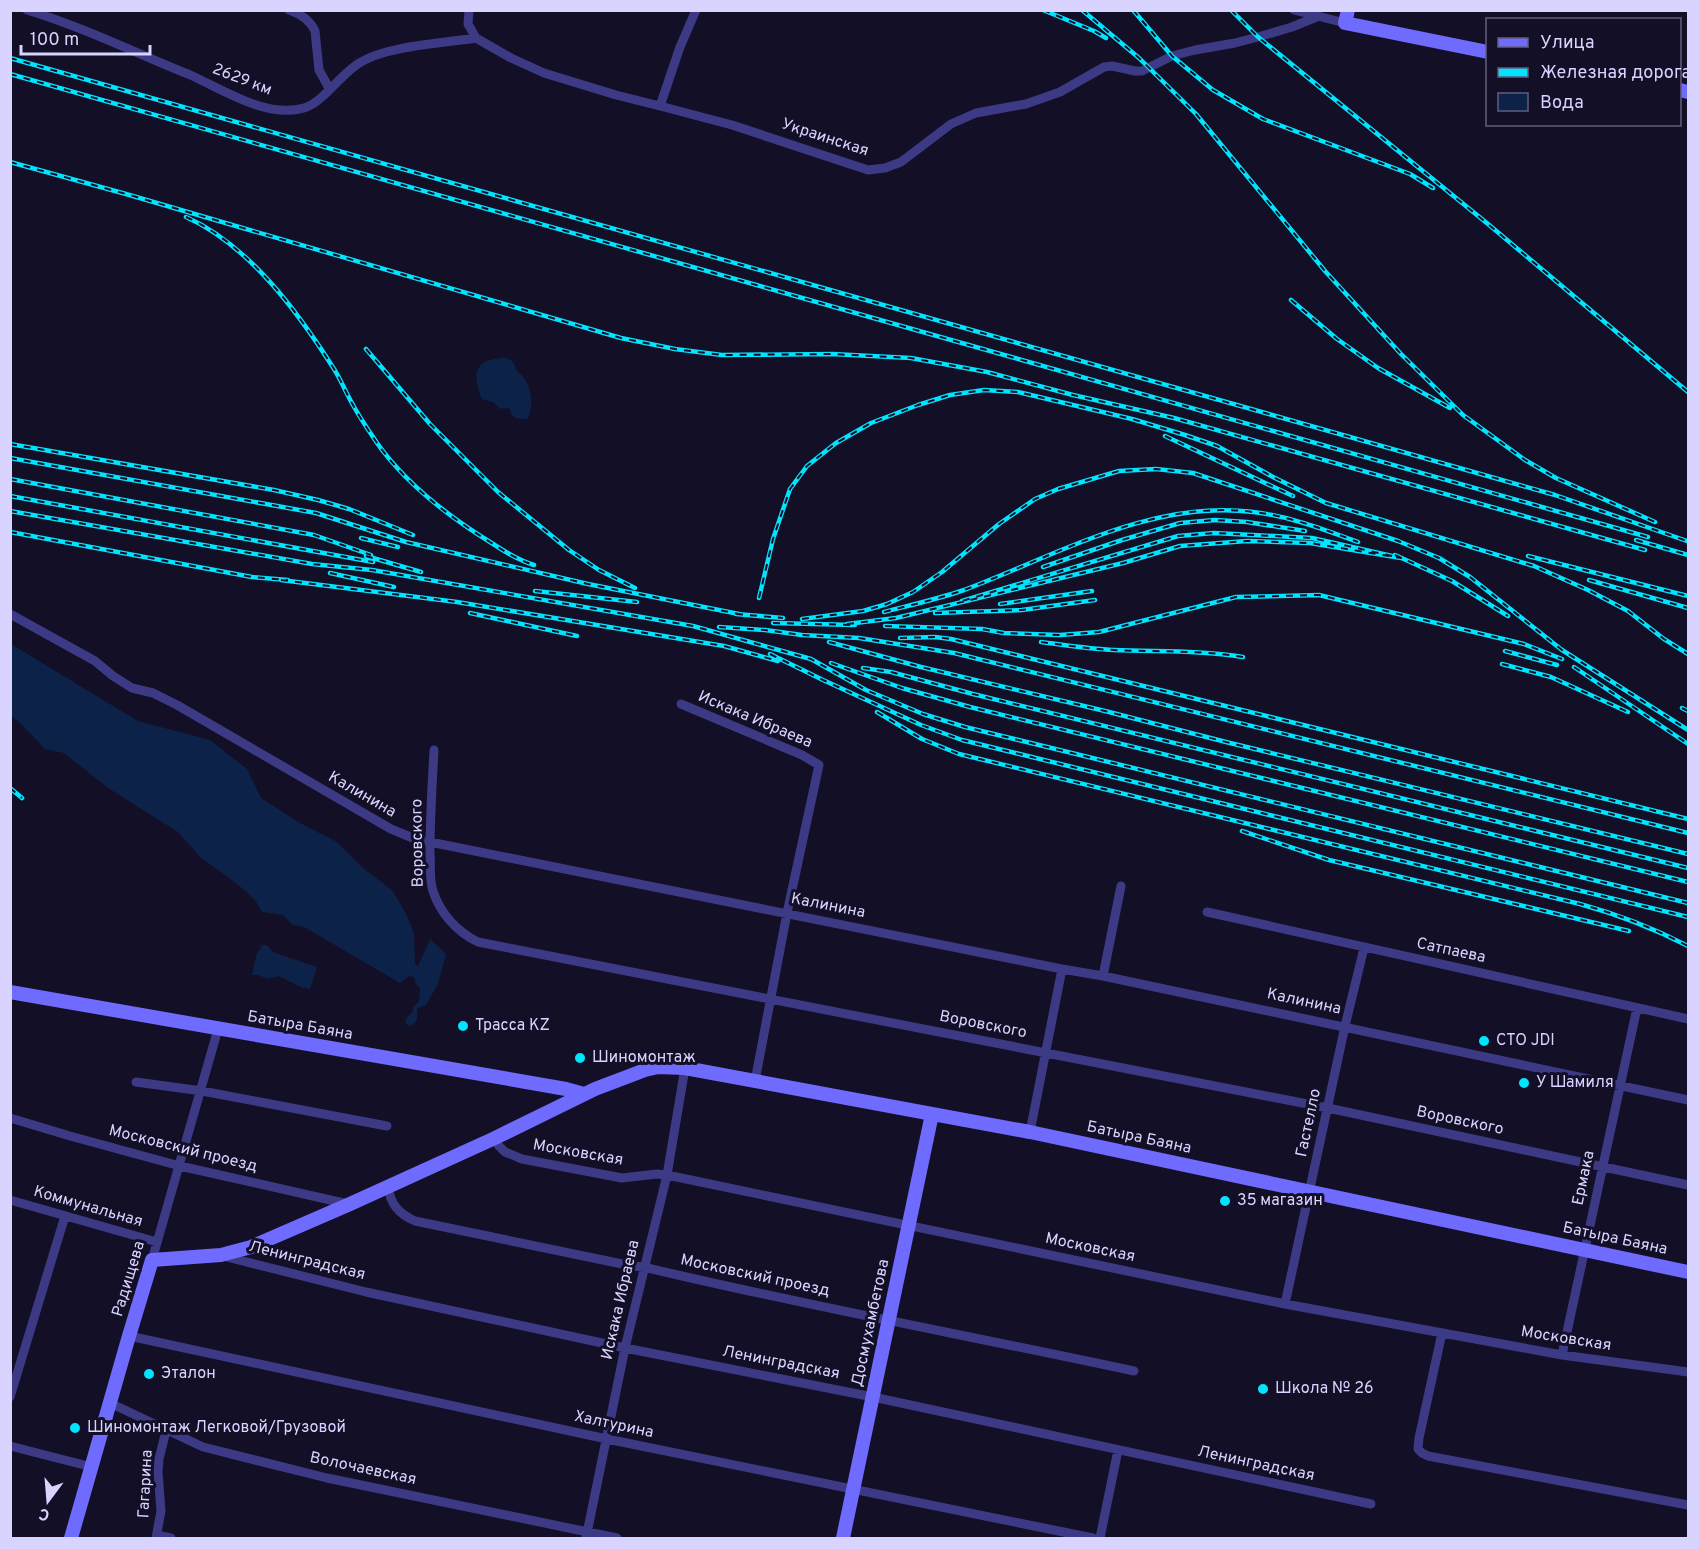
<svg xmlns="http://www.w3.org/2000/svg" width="1699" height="1549" font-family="Overpass,sans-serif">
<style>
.water{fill:#0c2248}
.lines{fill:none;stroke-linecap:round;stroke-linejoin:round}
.street{stroke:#3d3a85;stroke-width:9}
.secondary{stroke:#6f6bff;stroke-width:14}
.rail-casing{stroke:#00e5ff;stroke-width:4.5}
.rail{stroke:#130f26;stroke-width:2;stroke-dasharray:7;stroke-linecap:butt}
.poi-dot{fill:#00e5ff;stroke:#130f26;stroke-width:2}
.labels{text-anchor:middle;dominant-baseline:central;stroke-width:6;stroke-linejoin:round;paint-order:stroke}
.street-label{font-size:16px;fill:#d9d4ff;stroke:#130f26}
.poi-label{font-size:16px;fill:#d9d4ff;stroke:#130f26;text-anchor:start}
</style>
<rect width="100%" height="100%" fill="#130f26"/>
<path class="water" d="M502,358C511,358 514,362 516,370C530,379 536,405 527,419C521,419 513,420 511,413C509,407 513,411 507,408C496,410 500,407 493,402L482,399C477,388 472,371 483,363C488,359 496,359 502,358Z
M11,644L138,721L210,740L247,769L261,798L300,823L337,842L364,869L392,890L406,914L414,933L415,964L418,966L430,939L446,954L438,984L426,1005L417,1009V1019L413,1025L408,1026L405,1022L408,1016L412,1013L414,1006L419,1001L420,988L416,984L414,977L409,976L400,983L304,927L292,925L283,915L262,912L255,900L243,889L224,874L201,858L178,832L108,788L64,753L45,749L19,722L11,716Z
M262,945H267L273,952L317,967L310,989L303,988L279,976L267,979L258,975H252L256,956Z"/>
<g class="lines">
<path class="street" d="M27,10C80,26 136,53 188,74C222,89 266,119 304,108C324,102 341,73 361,62C388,46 444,43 476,38
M289,10C301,14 310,20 315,31L319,70L329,88
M469,10L468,24L476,38L511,58L544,73L616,95L660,106L732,125L868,170L885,168L901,162L951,124L976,113L1026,104L1060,92L1104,67L1112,66L1135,71H1142L1172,56L1195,50L1235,43L1258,37L1292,27L1319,16
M1294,10L1345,23
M660,106L680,47L696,10
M10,614L95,661L113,676L132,688L153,693L177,705L391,829L415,839L1062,969L1103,976L1688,1100
M681,704L802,755L819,765L787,913L755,1081
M434,750C432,785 430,819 430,853C431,866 429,879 433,891C440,913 457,932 478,942L1328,1108L1688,1185
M1207,912L1688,1019
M1103,976L1121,886
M136,1082L202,1091L387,1126
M10,1118L70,1136L180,1166L348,1204
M1030,1132L1062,969
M495,1138L498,1145L505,1152L522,1159L622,1178L657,1174L667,1175L1285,1304L1562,1355L1688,1372
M388,1186C390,1204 399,1214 415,1221L632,1266L644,1267C806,1306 971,1336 1134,1371
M10,1200L157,1242
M223,1256L366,1292L625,1348L873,1397L1371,1504
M152,1260L218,1029
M1285,1304L1345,1026L1364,948
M1442,1333L1419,1438L1418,1449L1422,1453L1428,1456L1688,1505
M129,1336L607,1439L1093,1538
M1562,1355L1637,1008
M10,1397L65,1216
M110,1403L203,1447L327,1478L617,1538
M10,1446L92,1467
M157,1535L171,1538
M156,1538L161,1511L158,1472L159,1459L166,1431
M586,1538L625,1348L667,1175L685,1068
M1100,1538L1118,1450"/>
<path class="secondary" d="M1348,10L1345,23L1488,52
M1680,90L1688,92
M10,992L566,1089L584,1094
M71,1538L129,1336L152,1260L221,1255L251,1247L350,1204L495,1138L595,1089L645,1070L658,1067L685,1068L1030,1132L1688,1272
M843,1538L932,1114"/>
<defs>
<path id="rail" d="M1043,10L1094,31L1106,38
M1082,10L1139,58L1196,114L1325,271L1401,354L1463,415L1525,460L1556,478L1655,522
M1133,10L1172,56L1213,90L1263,119L1410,174L1433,188
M1231,10L1258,37L1488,224L1688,392
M10,58L1555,495L1687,541
M10,74L1648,537
M10,162L126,194L621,338L675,349L722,355L832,354L911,358L987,372L1073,395L1174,418L1645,550
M186,217C249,245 298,312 334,369C341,380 346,393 353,405C360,418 369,431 377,443C406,484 448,516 490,542C504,551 518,560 534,565
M1291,300L1337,339L1378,368L1450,408
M366,349L430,424L498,492L569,550L599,570L635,588
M1165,436L1293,496
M10,444L274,490L318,500L349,509L413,535
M10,458L316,513L406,542L588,584L744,615
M10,479L314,535L371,555
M10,496L373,562
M10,511L312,564L372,570L693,626L811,659L866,690L923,714L965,727L1688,903
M10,532L252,577L288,580
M361,538L398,547
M1636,540L1688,555
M1395,555L1452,581L1508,616
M366,556L421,572
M1528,556L1688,596
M1043,567L1122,540L1180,523L1215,520L1247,522L1305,531
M330,573L394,587
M281,580L457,602L724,646L778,661
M1589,580L1688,608
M535,591L637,602
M759,598L773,539L790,489L807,466L836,443L871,423L918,405L950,395L984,390L1018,392L1132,419L1185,435L1217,446L1273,477L1326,503L1534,566L1588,590L1628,611L1664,639L1688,654
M1000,604L1092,591
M884,612C911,605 938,599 964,590C1055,556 1152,499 1253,512C1289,516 1323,529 1358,542
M470,613L577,636
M935,613L1022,610L1095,600
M736,614L783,618
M802,619L863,611L887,604L913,592L942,572L999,524L1035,499L1058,489L1119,471L1156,469L1193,473L1398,541L1439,558L1470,577L1562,650L1688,730
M773,623L855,625
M847,624L896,618L1123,563L1180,546L1247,541L1310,543L1401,558L1312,538L1214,533L1178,536L962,601
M885,626L982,629L1004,633L1060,635L1099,632L1236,597L1319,595L1524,644L1562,659
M719,627L765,630L802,635L859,638L954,653L1688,833
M900,638L935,637L951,639L1688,819
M829,642L921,667L1105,711L1230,743L1688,854
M1041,642C1065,645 1089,649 1114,650C1157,652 1200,650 1243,657
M1505,651L1557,665
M770,654L823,680L921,725L962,740L1688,917
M831,663L902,688L970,707L1688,882
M1502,664L1551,677L1628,712
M1574,667L1688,744
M863,668L891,672L973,694L1688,868
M1682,708L1688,711
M877,712L922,739L959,754L1580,904C1620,915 1651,927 1688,946
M10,788L22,798
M1242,831L1329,860L1629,931"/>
</defs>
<use href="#rail" class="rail-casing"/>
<use href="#rail" class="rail"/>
</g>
<g class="poi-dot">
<circle cx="463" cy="1026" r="6"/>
<circle cx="1484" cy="1041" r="6"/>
<circle cx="580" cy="1058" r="6"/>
<circle cx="1524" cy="1083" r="6"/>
<circle cx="1225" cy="1201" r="6"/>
<circle cx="149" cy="1374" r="6"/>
<circle cx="1263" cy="1389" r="6"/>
<circle cx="75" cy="1428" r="6"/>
</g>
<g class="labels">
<g class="street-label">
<text transform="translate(242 80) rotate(21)">2629 км</text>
<text transform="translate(825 138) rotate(18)">Украинская</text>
<text transform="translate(755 720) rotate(23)">Искака Ибраева</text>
<text transform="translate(362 795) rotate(30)">Калинина</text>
<text transform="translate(418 843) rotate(-91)">Воровского</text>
<text transform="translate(828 906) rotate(11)">Калинина</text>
<text transform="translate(1451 951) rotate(12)">Сатпаева</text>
<text transform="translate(1304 1002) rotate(12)">Калинина</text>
<text transform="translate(983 1025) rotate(11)">Воровского</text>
<text transform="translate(300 1026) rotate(10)">Батыра Баяна</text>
<text transform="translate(1460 1121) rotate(12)">Воровского</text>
<text transform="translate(1309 1123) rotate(-78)">Гастелло</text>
<text transform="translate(1139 1138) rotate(12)">Батыра Баяна</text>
<text transform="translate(183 1149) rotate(14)">Московский проезд</text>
<text transform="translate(578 1153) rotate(10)">Московская</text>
<text transform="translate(1584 1178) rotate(-78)">Ермака</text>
<text transform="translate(88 1207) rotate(16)">Коммунальная</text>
<text transform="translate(1615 1239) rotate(12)">Батыра Баяна</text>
<text transform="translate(1090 1248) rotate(12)">Московская</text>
<text transform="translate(307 1261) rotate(14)">Ленинградская</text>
<text transform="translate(755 1276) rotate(12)">Московский проезд</text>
<text transform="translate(129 1279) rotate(-73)">Радищева</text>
<text transform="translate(621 1300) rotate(-77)">Искака Ибраева</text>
<text transform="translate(871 1323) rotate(-78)">Досмухамбетова</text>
<text transform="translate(1566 1339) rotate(9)">Московская</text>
<text transform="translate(781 1363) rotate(11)">Ленинградская</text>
<text transform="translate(614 1425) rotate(12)">Халтурина</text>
<text transform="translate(1256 1464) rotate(12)">Ленинградская</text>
<text transform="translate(363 1469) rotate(12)">Волочаевская</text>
<text transform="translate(146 1484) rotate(-87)">Гагарина</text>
</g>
<g class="poi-label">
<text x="475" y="1026">Трасса KZ</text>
<text x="1496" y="1041">СТО JDI</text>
<text x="592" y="1058">Шиномонтаж</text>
<text x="1536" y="1083">У Шамиля</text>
<text x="1237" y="1201">35 магазин</text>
<text x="161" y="1374">Эталон</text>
<text x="1275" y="1389">Школа № 26</text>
<text x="87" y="1428">Шиномонтаж Легковой/Грузовой</text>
</g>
</g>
<rect width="1699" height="1549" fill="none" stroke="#d9d4ff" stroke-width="24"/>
<rect x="1486" y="18" width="195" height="108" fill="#130f26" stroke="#625e7d" stroke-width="1.5"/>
<rect x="1498" y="38" width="30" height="9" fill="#6f6bff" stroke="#625e7d" stroke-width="1.5"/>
<text x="1540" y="48" font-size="18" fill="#d9d4ff">Улица</text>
<rect x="1498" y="68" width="30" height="9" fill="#00e5ff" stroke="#625e7d" stroke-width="1.5"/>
<text x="1540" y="78" font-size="18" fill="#d9d4ff">Железная дорога</text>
<rect x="1498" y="93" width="30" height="18" fill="#0c2248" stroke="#625e7d" stroke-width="1.5"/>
<text x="1540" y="108" font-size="18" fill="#d9d4ff">Вода</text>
<g transform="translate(48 1501) rotate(196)" stroke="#130f26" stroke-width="4.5" paint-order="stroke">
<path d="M0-4.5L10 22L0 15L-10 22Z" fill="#d9d4ff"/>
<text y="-9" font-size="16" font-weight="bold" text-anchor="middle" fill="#d9d4ff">С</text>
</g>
<path d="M21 45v9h129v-9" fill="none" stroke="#d9d4ff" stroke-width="3"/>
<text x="30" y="45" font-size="18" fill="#d9d4ff" stroke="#130f26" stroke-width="4.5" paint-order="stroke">100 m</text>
</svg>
